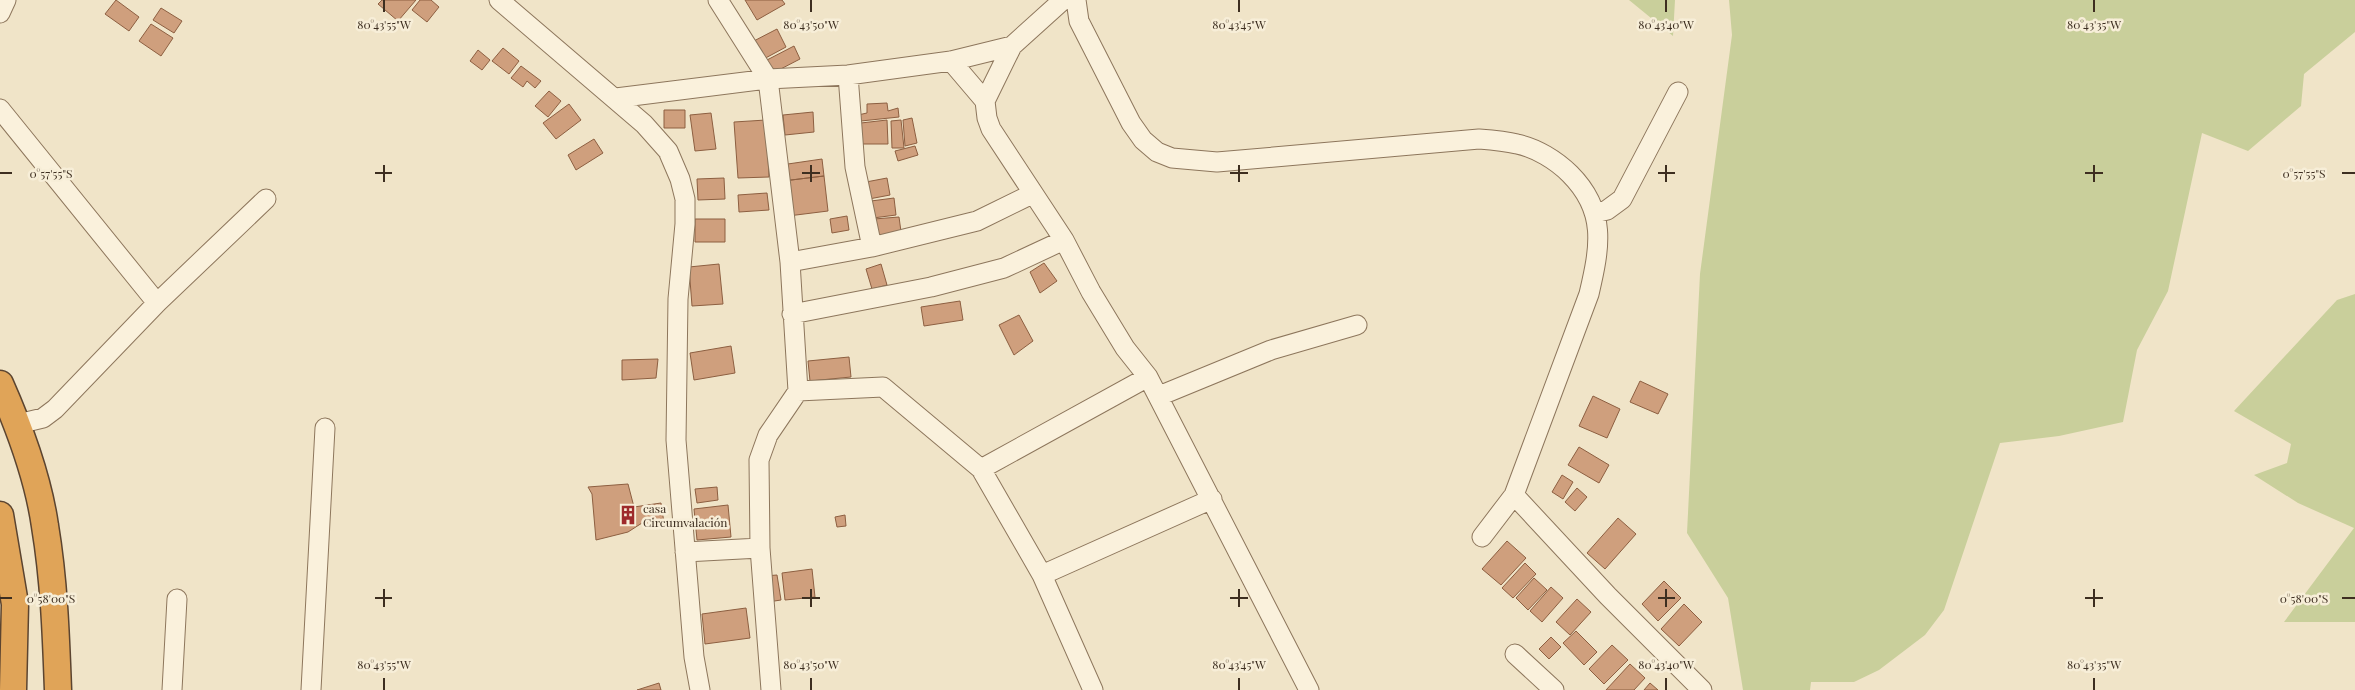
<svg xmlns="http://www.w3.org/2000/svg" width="2355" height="690" font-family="'Playfair Display',serif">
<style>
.green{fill:#c9cf9b}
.building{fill:#cf9f7d;stroke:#8d5f41}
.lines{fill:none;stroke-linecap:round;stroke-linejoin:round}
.minor-casing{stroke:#8d765c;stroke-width:21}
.highway-casing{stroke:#5b4430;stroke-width:29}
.minor{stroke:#faf1dc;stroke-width:19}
.highway{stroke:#e0a458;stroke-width:26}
.ticks{fill:none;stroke:#3d2e20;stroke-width:2}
.labels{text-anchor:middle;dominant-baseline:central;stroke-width:5;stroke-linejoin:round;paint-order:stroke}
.poi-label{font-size:12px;fill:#3d2e20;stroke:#f7eed8;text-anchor:start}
.ticks-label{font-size:12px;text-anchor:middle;fill:#3d2e20;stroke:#f7eed8;stroke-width:5;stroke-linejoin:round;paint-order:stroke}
</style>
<rect width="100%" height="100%" fill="#f0e4c8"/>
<path class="green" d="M1629,0H1675L1673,36Z
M1729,0H2355V32L2304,74L2301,106L2248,151L2202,133L2168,291L2137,350L2123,422L2059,436L2000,443L1944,610L1925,635L1879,670L1854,682H1811L1810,690H1743L1728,598L1687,533L1700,274L1732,35Z
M2355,294V622H2284L2354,528L2298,503L2254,475L2287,463L2291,444L2234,411L2337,300Z"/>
<path class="building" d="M116,0L139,17L129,31L105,14Z
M382,0H416L398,21L378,4Z
M420,0H431L439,7L427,22L412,10Z
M745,0H782L785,4L757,20Z
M161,8L182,21L174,33L153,20Z
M151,24L173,38L161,56L139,41Z
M777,29L786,47L760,61L750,43Z
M794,46L800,59L773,73L767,60Z
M503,48L519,61L509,74L492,61Z
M478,50L490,60L482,70L470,61Z
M521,66L541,81L535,88L527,81L523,87L511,78Z
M549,91L561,101L548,117L535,106Z
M887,103L888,111L898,108L899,117L861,121L858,115L867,113V104Z
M569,104L581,120L556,139L543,123Z
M664,110H685V128H664Z
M813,112L814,132L785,135L783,115Z
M711,113L716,149L695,151L690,115Z
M912,118L917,143L905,146L903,120Z
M766,120L769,177L738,178L734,122Z
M887,120L888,144H860L861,123Z
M901,120L904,148H892L891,121Z
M594,139L603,153L576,170L568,155Z
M915,146L918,155L898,161L895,151Z
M822,159L824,176L783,181L781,165Z
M824,176L828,211L788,216L783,181Z
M724,178L725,199L698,200L697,179Z
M887,178L890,195L869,199L866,182Z
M767,193L769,210L739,212L738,195Z
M894,198L896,215L873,218L871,201Z
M847,216L849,230L832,233L830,219Z
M899,217L902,239L877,241L874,219Z
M695,219H725V242H695Z
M1044,263L1057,281L1040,293L1030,272Z
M719,264L723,304L692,306L689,267Z
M881,264L887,285L872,289L866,269Z
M960,301L963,320L924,326L921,307Z
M1019,315L1033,341L1014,355L999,325Z
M731,346L735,373L694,380L690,353Z
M849,357L851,377L810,381L808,361Z
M658,359L656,378L622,380V360Z
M1640,381L1668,394L1658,414L1630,402Z
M1593,396L1620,409L1607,438L1579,426Z
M1579,447L1609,465L1599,483L1568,465Z
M1562,475L1573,482L1563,499L1552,492Z
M628,484L634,507L661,503L664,523H642L628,532L596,540L592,494L588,487Z
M717,487L718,500L697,503L695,489Z
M1577,488L1587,497L1575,511L1565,502Z
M728,505L731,537L697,540L694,509Z
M845,515L846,526L837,527L835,517Z
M1618,518L1636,534L1605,569L1587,553Z
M1507,541L1526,558L1501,585L1482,569Z
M1525,563L1536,574L1513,598L1502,588Z
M812,569L815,597L785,600L782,573Z
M777,575L781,600L768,602L765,576Z
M1534,578L1547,590L1528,610L1516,598Z
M1664,581L1681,598L1658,621L1642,604Z
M1551,587L1563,598L1542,622L1530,611Z
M1577,599L1591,612L1570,635L1556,622Z
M1684,604L1702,622L1679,646L1661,629Z
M746,608L750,638L705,644L702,614Z
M1576,631L1597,652L1584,665L1563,643Z
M1551,637L1561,647L1549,659L1539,649Z
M1612,645L1628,660L1604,684L1589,669Z
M1630,664L1645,678L1634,690H1606Z
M659,683L661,690H637Z
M1650,683L1658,690H1644Z"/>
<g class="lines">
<defs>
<path id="minor" d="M499,0L644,124L668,151L680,179L685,199V224L678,299L676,440L694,657L700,690
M718,0L768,79L790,262L798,391L768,435L759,460L760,548L771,690
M1063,0L1012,46L985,101L987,118L991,129L1064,240L1091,292L1125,348L1148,377L1309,690
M1076,0L1079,21L1131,123L1143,140L1157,152L1172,158L1217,162L1479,139C1492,140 1505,141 1517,144C1536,148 1556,160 1570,174C1607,211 1600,247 1589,294L1514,495
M0,13L6,0
M951,61L985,101
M848,75L855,167L872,247
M616,98L768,79L848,75L951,61L1012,46
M0,109L157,303
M1595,213L1607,210L1622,199L1678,92
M790,262L872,247L977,221L1032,194
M792,314L931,287L1004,268L1064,240
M798,391L883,387L981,469L1042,575L1093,690
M1159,396L1271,350L1357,325
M18,424L43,418L55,409L157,303L266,199
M981,469L1148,377
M1482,537L1514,495L1608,596L1702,690
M685,552L760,548
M1042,575L1212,499
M1515,654L1554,690
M172,690L177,599
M311,690L325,428"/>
<path id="highway" d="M0,384C20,429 38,477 45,526C54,580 56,635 58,690
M0,515L15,604L13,690"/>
</defs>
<use href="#minor" class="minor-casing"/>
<use href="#highway" class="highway-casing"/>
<use href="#minor" class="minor"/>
<use href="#highway" class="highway"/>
</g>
<path class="ticks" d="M384,0V12M811,0V12M1239,0V12M1666,0V12M2094,0V12M384,165V182M811,165V182M1239,165V182M1666,165V182M2094,165V182M0,173H12M375,173H392M802,173H820M1230,173H1248M1658,173H1675M2085,173H2103M2342,173H2355M384,589V607M811,589V607M1239,589V607M1666,589V607M2094,589V607M0,598H12M375,598H392M802,598H820M1230,598H1248M1658,598H1675M2085,598H2103M2342,598H2355M384,678V690M811,678V690M1239,678V690M1666,678V690M2094,678V690"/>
<defs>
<symbol id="building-bare" viewBox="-9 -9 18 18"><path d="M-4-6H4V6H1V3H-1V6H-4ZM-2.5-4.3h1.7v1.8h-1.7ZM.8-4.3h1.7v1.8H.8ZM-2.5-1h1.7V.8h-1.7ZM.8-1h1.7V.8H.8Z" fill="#9e2a2b" stroke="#f7eed8" stroke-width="2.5" paint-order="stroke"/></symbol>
</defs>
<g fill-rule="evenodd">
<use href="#building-bare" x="614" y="501" width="28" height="28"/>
</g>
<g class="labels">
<g class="poi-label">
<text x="643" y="508">casa<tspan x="643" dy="14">Circumvalación</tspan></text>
</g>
</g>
<g class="ticks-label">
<text x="384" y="29">80°43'55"W</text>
<text x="811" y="29">80°43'50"W</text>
<text x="1239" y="29">80°43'45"W</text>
<text x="1666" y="29">80°43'40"W</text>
<text x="2094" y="29">80°43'35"W</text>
<text x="51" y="178">0°57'55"S</text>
<text x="2304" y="178">0°57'55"S</text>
<text x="51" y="603">0°58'00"S</text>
<text x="2304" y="603">0°58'00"S</text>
<text x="384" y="669">80°43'55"W</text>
<text x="811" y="669">80°43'50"W</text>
<text x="1239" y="669">80°43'45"W</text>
<text x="1666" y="669">80°43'40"W</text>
<text x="2094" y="669">80°43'35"W</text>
</g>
</svg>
